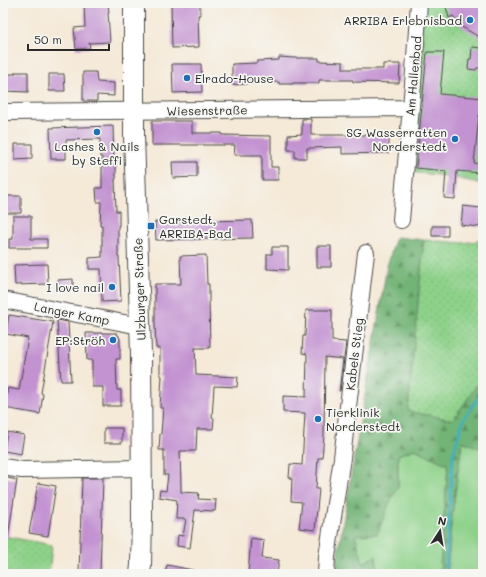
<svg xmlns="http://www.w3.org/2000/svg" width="486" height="577" font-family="Mali,sans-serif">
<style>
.grass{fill:#8ed28a;stroke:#5c7e5a}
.forest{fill:url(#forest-firs);stroke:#4e7050}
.park{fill:url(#park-dots);stroke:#5c7e5a}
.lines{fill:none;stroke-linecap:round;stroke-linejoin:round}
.stream{stroke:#40b0bb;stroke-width:3}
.building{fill:#c393d1}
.minor-casing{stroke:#494845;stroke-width:18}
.major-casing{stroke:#494845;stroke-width:22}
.minor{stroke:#fff;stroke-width:16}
.major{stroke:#fff;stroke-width:20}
.poi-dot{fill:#1f6fb2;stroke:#f6f6f2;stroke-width:1.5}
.labels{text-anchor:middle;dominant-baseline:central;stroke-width:3.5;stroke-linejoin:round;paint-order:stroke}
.poi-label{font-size:12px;fill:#2b2b2b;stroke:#f6f6f2;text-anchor:end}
.street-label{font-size:12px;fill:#2b2b2b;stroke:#f6f6f2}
</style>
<defs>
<pattern id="forest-firs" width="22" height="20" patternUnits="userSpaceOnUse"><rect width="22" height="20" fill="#72b476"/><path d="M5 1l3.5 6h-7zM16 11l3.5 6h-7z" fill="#5e9361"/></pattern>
<pattern id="park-dots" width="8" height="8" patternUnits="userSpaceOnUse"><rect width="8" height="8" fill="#8ed28a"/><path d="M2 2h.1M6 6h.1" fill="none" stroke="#7bb477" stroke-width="1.8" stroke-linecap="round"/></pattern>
</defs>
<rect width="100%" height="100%" fill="#f6f6f2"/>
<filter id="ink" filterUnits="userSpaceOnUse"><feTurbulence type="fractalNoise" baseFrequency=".025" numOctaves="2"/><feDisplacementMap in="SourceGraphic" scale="8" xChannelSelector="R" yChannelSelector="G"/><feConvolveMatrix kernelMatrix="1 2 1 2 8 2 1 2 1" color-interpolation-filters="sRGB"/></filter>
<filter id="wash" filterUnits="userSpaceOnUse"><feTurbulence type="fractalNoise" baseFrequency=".012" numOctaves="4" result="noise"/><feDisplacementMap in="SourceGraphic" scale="16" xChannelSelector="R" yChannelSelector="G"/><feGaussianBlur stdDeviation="0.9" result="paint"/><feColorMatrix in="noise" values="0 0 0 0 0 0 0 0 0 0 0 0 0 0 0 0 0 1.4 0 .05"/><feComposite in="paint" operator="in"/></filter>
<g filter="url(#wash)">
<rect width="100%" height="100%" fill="#f5e9d7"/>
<path class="grass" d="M462,441L479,447H483V574H447L451,523Z
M415,449L448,465L442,543L440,574H378L376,556L363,563L355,534H377L389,503L398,487V455Z"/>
<path class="forest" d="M396,237L424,240L408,411L453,420L483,377V447L479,448L462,441L451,523L447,574H440L442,543L448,465L415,449L398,455V487L389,504L377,534L355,535L363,563L376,556L378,574H336L337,558L387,266Z"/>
<path class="park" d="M424,3H483V184L447,176L411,172Z
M424,240L464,243L483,240V376L453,420L408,411Z
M3,536L52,545L49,574H3Z"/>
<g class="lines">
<path class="stream" d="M445,574L453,455L463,420L483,391"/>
</g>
<g id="blocks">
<path class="building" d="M84,3H108L109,13H108L110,42L89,43L90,48L76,49L74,28L85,27Z
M171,3H200V15H198L199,47L172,48Z
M445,3H483V25H482L481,38L462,27L453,16L449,18Z
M472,47L482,48L481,68H477L476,70L468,69L469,59H471Z
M427,52H444L440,94L483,98V116L479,115L474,163L482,164L481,173L457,171L455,199L444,198L446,171L416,168Z
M279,57L294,58H319V61L343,62V69H383V64H400L399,83L353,82V80H319V83H293V84H279V82L247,83V84L232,85V64L257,63V61L279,60Z
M172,64H201L202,92L173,93Z
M15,72H28V92L3,91V74H15Z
M83,72H96L97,82L114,83V96L97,95V101H83Z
M49,74H64L65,91H49Z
M302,119H311V135H373V134H389V153L342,154V147L307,148V158H295V150H288V135L302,134Z
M152,121H192V133H222V135L271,136V167H278V180H262V155H234L235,145H152Z
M113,126L114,164H116V179H115L116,211H119V226H118V257H119L121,301L102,302L101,269H89V258L102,257V225H100L101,202H97L96,188H102V157H100V139L66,140V159H51L50,128Z
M15,144H32V159L15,160Z
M172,162H197V177L173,178Z
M3,196H21V213H3Z
M463,206L481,208L479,227L461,225Z
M13,216H31V239H47V248H9V239H13Z
M252,220L253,238L156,240L155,222Z
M432,226H448V236H432Z
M317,246H331V267H317Z
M272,247H288V270L267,269V254H272Z
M206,255L207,284H209V299L210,348H195L196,375L238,377L237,387L214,386L212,418H214L213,429H197L196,451H180L181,486V492L199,493L198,499L216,500L215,511L195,510L190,548L177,546L178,535L183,536L186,519H176L177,500L159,497L160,490L166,491L168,475H164V450H159L160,434H161L163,408H160L162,376H160V348H156L155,323V284H181L180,256Z
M47,264L48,284L15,285L14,265Z
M73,279V289L58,290V280Z
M306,310H332V341L346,342L340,391H339L343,359L325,357L324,435L322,458H318L316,489H319L315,530L299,528L302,502L291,501L292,478H289L290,464L302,465L305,413L283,412V396L306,397L307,354L302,353L303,336H305Z
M9,315L53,322L41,393L43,394L40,414L4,408L8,388L19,390L28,338L6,334Z
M57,320L68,322L71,381H61Z
M86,333H117L120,339V359H116L117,390H121V406H103V387H92V360H87Z
M104,428H122V443H104Z
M7,432L24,435L21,454L4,451Z
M3,477L17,480L8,537H3Z
M82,478H103L100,574H79Z
M38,483L56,486L48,536L29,533Z
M251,538L264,540L262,558L279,560L277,574H248Z
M167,565L193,570L192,574H165Z"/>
</g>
</g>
<g filter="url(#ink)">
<use href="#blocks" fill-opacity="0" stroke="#494845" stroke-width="1"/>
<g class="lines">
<defs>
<path id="minor" d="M3,112L411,108
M401,220L413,84L419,3
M3,300L140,326
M3,467L22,470L142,468
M326,574L327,557L342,458L366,253"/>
<path id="major" d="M134,3V135L141,353L142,517L141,565L140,574"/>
</defs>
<use href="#minor" class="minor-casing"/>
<use href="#major" class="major-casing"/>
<use href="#minor" class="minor"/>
<use href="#major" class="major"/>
</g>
</g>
<g class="poi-dot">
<circle cx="470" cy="20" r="4"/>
<circle cx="187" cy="78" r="4"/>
<circle cx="97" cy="132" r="4"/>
<circle cx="455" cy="139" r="4"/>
<rect x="147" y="222" width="8" height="8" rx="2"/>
<circle cx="112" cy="287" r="4"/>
<circle cx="113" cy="340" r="4"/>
<circle cx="318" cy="419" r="4"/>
</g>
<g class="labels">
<g class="poi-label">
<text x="462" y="20">ARRIBA Erlebnisbad</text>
<text x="195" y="78" text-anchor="start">Elrado-House</text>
<text x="447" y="132">SG Wasserratten<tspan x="447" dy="14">Norderstedt</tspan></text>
<text x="97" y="146" text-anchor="middle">Lashes &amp; Nails<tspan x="97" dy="14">by Steffi</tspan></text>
<text x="159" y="219" text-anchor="start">Garstedt,<tspan x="159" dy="14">ARRIBA-Bad</tspan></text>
<text x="104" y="287">I love nail</text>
<text x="105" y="340">EP:Ströh</text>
<text x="326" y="412" text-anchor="start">Tierklinik<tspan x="326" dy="14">Norderstedt</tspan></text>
</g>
<g class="street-label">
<text transform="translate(413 76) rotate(-85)">Am Hallenbad</text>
<text transform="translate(207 110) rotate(-1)">Wiesenstraße</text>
<text transform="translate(139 289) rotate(-92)">Ulzburger Straße</text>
<text transform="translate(72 313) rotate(11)">Langer Kamp</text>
<text transform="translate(354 354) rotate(-83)">Kabels Stieg</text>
</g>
</g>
<rect width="486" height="577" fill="none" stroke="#f6f6f2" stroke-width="16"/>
<g transform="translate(440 531) rotate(12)" stroke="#f6f6f2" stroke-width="3" paint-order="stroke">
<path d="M0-3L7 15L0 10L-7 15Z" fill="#2b2b2b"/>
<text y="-6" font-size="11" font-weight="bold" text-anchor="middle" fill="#2b2b2b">N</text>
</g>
<path d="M28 44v6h81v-6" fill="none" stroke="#2b2b2b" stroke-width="2"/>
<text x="34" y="44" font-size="12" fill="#2b2b2b" stroke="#f6f6f2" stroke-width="3" paint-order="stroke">50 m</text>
</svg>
